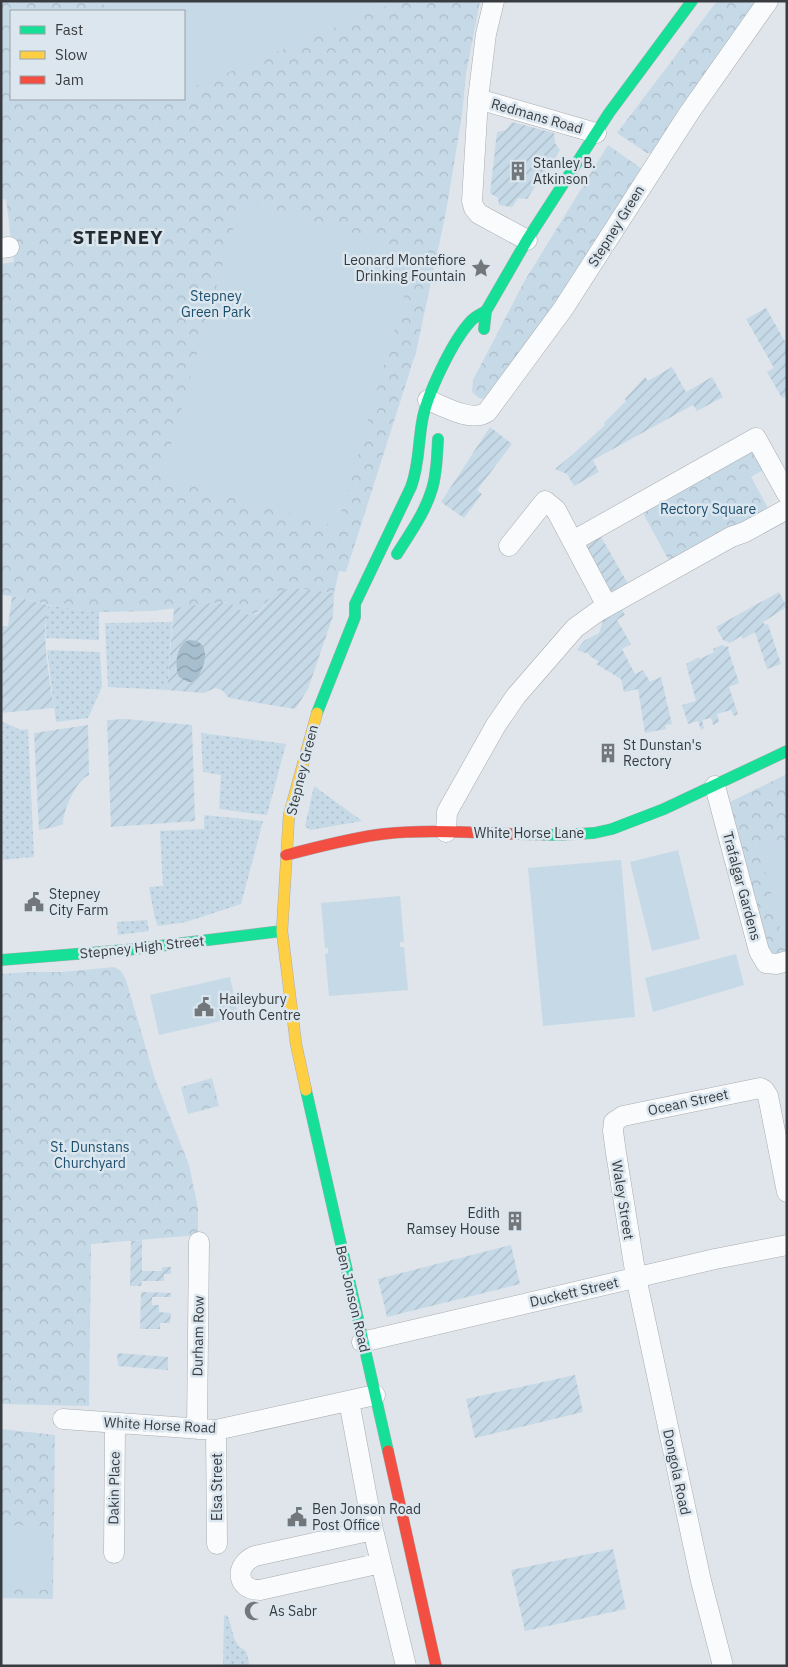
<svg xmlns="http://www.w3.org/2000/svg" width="788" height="1667" font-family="'IBM Plex Sans',sans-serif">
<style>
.grass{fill:url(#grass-dots)}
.park{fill:url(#park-crowns);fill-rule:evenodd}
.garden{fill:url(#garden-furrows)}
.pitch{fill:#c6d9e7}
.water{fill:url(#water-waves)}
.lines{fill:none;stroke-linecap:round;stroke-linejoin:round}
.street-casing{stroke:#a9adb1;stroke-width:21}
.fast-casing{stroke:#a9adb1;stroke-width:12}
.slow-casing{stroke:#a9adb1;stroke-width:12}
.jam-casing{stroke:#a9adb1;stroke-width:12}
.street{stroke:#fafbfc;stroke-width:20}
.fast{stroke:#16e098;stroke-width:11}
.slow{stroke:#ffcf43;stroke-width:11}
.jam{stroke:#f24e42;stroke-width:11}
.labels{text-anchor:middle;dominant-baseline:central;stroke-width:5;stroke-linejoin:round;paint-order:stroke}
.street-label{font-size:14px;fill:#383c40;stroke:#dbe6ee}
.poi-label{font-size:14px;fill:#383c40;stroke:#dbe6ee;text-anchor:start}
.park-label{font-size:14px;fill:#1c4f6e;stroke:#dbe6ee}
.district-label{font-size:19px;font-weight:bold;letter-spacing:1px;fill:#232b31;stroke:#dbe6ee}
</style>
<defs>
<pattern id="grass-dots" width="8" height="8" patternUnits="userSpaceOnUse" patternTransform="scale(1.25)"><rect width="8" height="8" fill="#c6d9e7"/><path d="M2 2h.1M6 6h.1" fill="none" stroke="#abbbc7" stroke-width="1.8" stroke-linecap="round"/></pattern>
<pattern id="park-crowns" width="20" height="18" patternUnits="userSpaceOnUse" patternTransform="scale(1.25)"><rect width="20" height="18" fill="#c6d9e7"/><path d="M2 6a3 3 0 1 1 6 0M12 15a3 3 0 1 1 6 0" fill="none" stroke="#abbbc7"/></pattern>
<pattern id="garden-furrows" width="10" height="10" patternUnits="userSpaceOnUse" patternTransform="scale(1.25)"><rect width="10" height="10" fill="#c6d9e7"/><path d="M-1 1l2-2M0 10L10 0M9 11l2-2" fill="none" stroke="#abbbc7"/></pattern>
<pattern id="water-waves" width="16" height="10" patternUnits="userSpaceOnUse" patternTransform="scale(1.25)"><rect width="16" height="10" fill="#a7becf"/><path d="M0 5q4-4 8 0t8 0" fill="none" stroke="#899ca9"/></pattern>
</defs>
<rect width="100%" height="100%" fill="#dfe5ea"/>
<path class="grass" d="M48,605L99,612V640L46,638V615Z
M172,622L167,690L108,687L105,623Z
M47,650L100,652L102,687L88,718L56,722Z
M1,721L21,730L28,729L34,857L1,860Z
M201,733L286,744L267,815L219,809L221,775L203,772Z
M314,786L362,821L310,830L305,826Z
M204,815L263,821L241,904L186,922L158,926L155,919L149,887L163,886L160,831L204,829Z
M147,920L149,931L118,935L117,922Z
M227,1615C234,1629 231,1644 246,1651L250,1666H223L224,1616Z"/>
<path class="park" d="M1,1H480L466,74L462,115L446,212L416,352L346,572L339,571L334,593L295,588L270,598L261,610L251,615L245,613L226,602L152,611L97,612L50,605L12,596L1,595V264L14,262L6,199L1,200ZM11,11H184V99H11Z
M717,1H752L757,5L652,153H647L617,133Z
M608,145L642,169L582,271L485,399L479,398L472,392L473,380L524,282Z
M749,451H754L763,470L751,477L769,510L677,562L668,559L644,515L645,509Z
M787,774V950L772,955L768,953L730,802Z
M114,967L121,971L126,980L155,1079L189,1165L198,1208V1235L91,1244L89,1406L1,1404V974L28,972H63Z
M212,1078L219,1106L188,1114L181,1087Z
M1,1429L55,1435L53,1599L1,1598Z"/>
<path class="garden" d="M512,122L554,133L555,143L560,150L527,199L518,198L512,207L499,205L498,198L490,193L497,132L506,130Z
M766,308L787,345V396L782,398L767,372L774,368L746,319Z
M672,367L686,392L712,377L723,397L697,411L693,405L593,460L599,472L574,486L567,474L555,469L572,455L605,425L604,423L626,401L625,399L645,377L648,381Z
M490,427L512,444L477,490L482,494L464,518L441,502Z
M599,533L628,584L614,592L607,590L584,548L586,540Z
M295,588L334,593L333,616L308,689L295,709L229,698L222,690L215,688L204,693L167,690L174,608C187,607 216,601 227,603C236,605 242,614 251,615C264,615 267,598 276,592C282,589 288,589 295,588Z
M779,592L787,607L763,622L765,625L768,624L781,664L767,669L755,632L743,639L741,636L730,643L723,640L716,627Z
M12,596L48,605C41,638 49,675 54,708L1,713V626H8Z
M621,608L625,615L617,620L631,644L622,649L635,674L643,670L650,682L661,677L672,724L665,725L666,729L645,733L638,689L624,692L621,679L596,664L599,662L590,656L587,652L585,653L577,650L584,641L599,633L604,618Z
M721,645L729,647L728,649L739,683L729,687L738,714L734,716L731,710L717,714L719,722L713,725L711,718L702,720L704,728L701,730L698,721L688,724L682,705L696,701L686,664L699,657L700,659L714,652L713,649Z
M125,719L192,725L195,821L111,827L107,720Z
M88,725L89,775C76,780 63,810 63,824L55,827L39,830L34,733Z
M142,1240V1271H162V1267H171V1274H164V1281H142L141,1286H130L131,1241Z
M511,1245L520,1284L387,1317L378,1279Z
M141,1292L171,1293V1297H152V1305H159V1312L171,1313L170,1323H160V1329H140Z
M117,1353L168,1357V1370L118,1366Z
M575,1375L583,1412L475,1438L466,1399Z
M613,1549L626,1609L525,1631L511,1570Z"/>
<path class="pitch" d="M102,1H398L184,91V11H106Z
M241,201L417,252L337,527L162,476Z
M787,841V935L782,936L759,848Z
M678,850L700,939L652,951L630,862Z
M621,860L635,1017L543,1026L528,868Z
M400,896L404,942H400V947H404L408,990L329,996L325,954L328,953V948H325L321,903Z
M736,954L744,985L653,1012L645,978Z
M230,977L239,1017L159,1035L150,995Z
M1,1525L50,1526L49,1590L1,1589Z"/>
<path class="water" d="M189,640C193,640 197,641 200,643C211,652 202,676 192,682H188L179,677C174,666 176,644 189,640Z"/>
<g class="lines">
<defs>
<path id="street" d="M494,1L486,34L478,99L472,201L474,208L479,214L527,240
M478,99L596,133
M1,248L9,247
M428,400C443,406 472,423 487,412L563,309L689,113L768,1
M573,541L756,438L787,494
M509,546L545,501L556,510L607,606
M715,786L759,951L766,963L777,964L787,961
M446,832L447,812L496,725L516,696L575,628L597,612L731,537L745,532L787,509
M362,1342L715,1259L787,1245
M349,1401L373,1530L406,1666
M63,1419L216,1430L375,1395
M197,1429L199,1242
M216,1430L217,1544
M373,1530L255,1556C234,1565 236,1590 260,1590L381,1563
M114,1553L115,1423
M723,1666L701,1581L636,1277L616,1153L613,1131L614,1122L623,1116L760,1088L764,1090L768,1096L787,1192"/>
<path id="fast" d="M484,329L486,311L527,240L609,113L692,1
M397,554C410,533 425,513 432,489C437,473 437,456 438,439
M317,713L355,617V604L411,487C419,466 418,445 422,422C426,396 452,342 470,322C474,317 481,314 486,311
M517,834L559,835L594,833L612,829L664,809L787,751
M1,960L126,950L282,931
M306,1090L388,1451"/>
<path id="slow" d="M306,1090L296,1044L282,931L289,815L317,713"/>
<path id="jam" d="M286,855C318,847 350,838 383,834C427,829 473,833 517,834
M388,1451L436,1666"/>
</defs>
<use href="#street" class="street-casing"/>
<use href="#fast" class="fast-casing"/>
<use href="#slow" class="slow-casing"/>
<use href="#jam" class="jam-casing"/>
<use href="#street" class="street"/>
<use href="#fast" class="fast"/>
<use href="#slow" class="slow"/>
<use href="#jam" class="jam"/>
</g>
<defs>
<symbol id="building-bare" viewBox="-9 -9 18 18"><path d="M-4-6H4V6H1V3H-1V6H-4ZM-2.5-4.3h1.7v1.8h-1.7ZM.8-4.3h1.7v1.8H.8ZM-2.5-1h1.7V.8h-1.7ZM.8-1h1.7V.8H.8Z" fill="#72777c" stroke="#dbe6ee" stroke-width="2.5" paint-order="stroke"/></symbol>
<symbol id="sight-bare" viewBox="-9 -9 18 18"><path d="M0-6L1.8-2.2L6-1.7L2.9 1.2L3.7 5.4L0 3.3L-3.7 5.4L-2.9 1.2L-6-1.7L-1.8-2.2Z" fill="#72777c" stroke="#dbe6ee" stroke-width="2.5" paint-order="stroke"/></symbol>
<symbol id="civic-bare" viewBox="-9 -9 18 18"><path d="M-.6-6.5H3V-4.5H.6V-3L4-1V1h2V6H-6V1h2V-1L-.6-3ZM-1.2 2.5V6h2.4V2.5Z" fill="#72777c" stroke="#dbe6ee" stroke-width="2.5" paint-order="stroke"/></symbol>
<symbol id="mosque-bare" viewBox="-9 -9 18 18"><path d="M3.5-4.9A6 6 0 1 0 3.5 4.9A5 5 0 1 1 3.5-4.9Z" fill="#72777c" stroke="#dbe6ee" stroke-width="2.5" paint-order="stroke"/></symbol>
</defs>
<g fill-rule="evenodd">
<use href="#building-bare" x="504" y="157" width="28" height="28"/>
<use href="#sight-bare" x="467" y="254" width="28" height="28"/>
<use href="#building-bare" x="594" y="739" width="28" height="28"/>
<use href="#civic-bare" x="20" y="888" width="28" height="28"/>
<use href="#civic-bare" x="190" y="993" width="28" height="28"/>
<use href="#building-bare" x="501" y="1207" width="28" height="28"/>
<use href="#civic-bare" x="283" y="1503" width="28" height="28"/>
<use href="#mosque-bare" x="240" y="1597" width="28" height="28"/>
</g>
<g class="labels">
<g class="street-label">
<text transform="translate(537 116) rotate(16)">Redmans Road</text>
<text transform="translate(616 226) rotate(-58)">Stepney Green</text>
<text transform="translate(302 770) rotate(-76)">Stepney Green</text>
<text x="529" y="833">White Horse Lane</text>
<text transform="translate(742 886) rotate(75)">Trafalgar Gardens</text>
<text transform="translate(142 947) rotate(-6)">Stepney High Street</text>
<text transform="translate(688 1102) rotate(-12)">Ocean Street</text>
<text transform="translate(623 1200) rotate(81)">Waley Street</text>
<text transform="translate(574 1292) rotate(-13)">Duckett Street</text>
<text transform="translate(353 1299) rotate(77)">Ben Jonson Road</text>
<text transform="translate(198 1336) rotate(-89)">Durham Row</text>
<text transform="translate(160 1425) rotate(3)">White Horse Road</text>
<text transform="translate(677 1472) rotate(78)">Dongola Road</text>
<text transform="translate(217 1487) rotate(-90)">Elsa Street</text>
<text transform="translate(114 1488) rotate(-89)">Dakin Place</text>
</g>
<g class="poi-label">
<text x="533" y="163">Stanley B.<tspan x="533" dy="16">Atkinson</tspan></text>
<text x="466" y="260" text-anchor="end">Leonard Montefiore<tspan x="466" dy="16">Drinking Fountain</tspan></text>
<text x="623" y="745">St Dunstan's<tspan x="623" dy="16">Rectory</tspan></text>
<text x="49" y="894">Stepney<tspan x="49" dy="16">City Farm</tspan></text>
<text x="219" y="999">Haileybury<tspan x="219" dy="16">Youth Centre</tspan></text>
<text x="500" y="1213" text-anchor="end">Edith<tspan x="500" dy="16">Ramsey House</tspan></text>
<text x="312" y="1509">Ben Jonson Road<tspan x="312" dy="16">Post Office</tspan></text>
<text x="269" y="1611">As Sabr</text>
</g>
<g class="park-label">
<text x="216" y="296">Stepney<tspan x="216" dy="16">Green Park</tspan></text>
<text x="708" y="509">Rectory Square</text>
<text x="90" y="1147">St. Dunstans<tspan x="90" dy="16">Churchyard</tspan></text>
</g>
<g class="district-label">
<text x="118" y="237">STEPNEY</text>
</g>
</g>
<rect width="788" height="1667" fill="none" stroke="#383c40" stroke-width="5"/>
<rect x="10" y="10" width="175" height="90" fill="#dbe6ee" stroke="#9aa2a8"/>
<rect x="20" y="26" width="25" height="8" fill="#16e098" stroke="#9aa2a8"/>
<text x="55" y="35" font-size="15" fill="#383c40">Fast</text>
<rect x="20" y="51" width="25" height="8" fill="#ffcf43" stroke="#9aa2a8"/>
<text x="55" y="60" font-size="15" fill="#383c40">Slow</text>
<rect x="20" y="76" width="25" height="8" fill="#f24e42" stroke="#9aa2a8"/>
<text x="55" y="85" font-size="15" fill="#383c40">Jam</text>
</svg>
